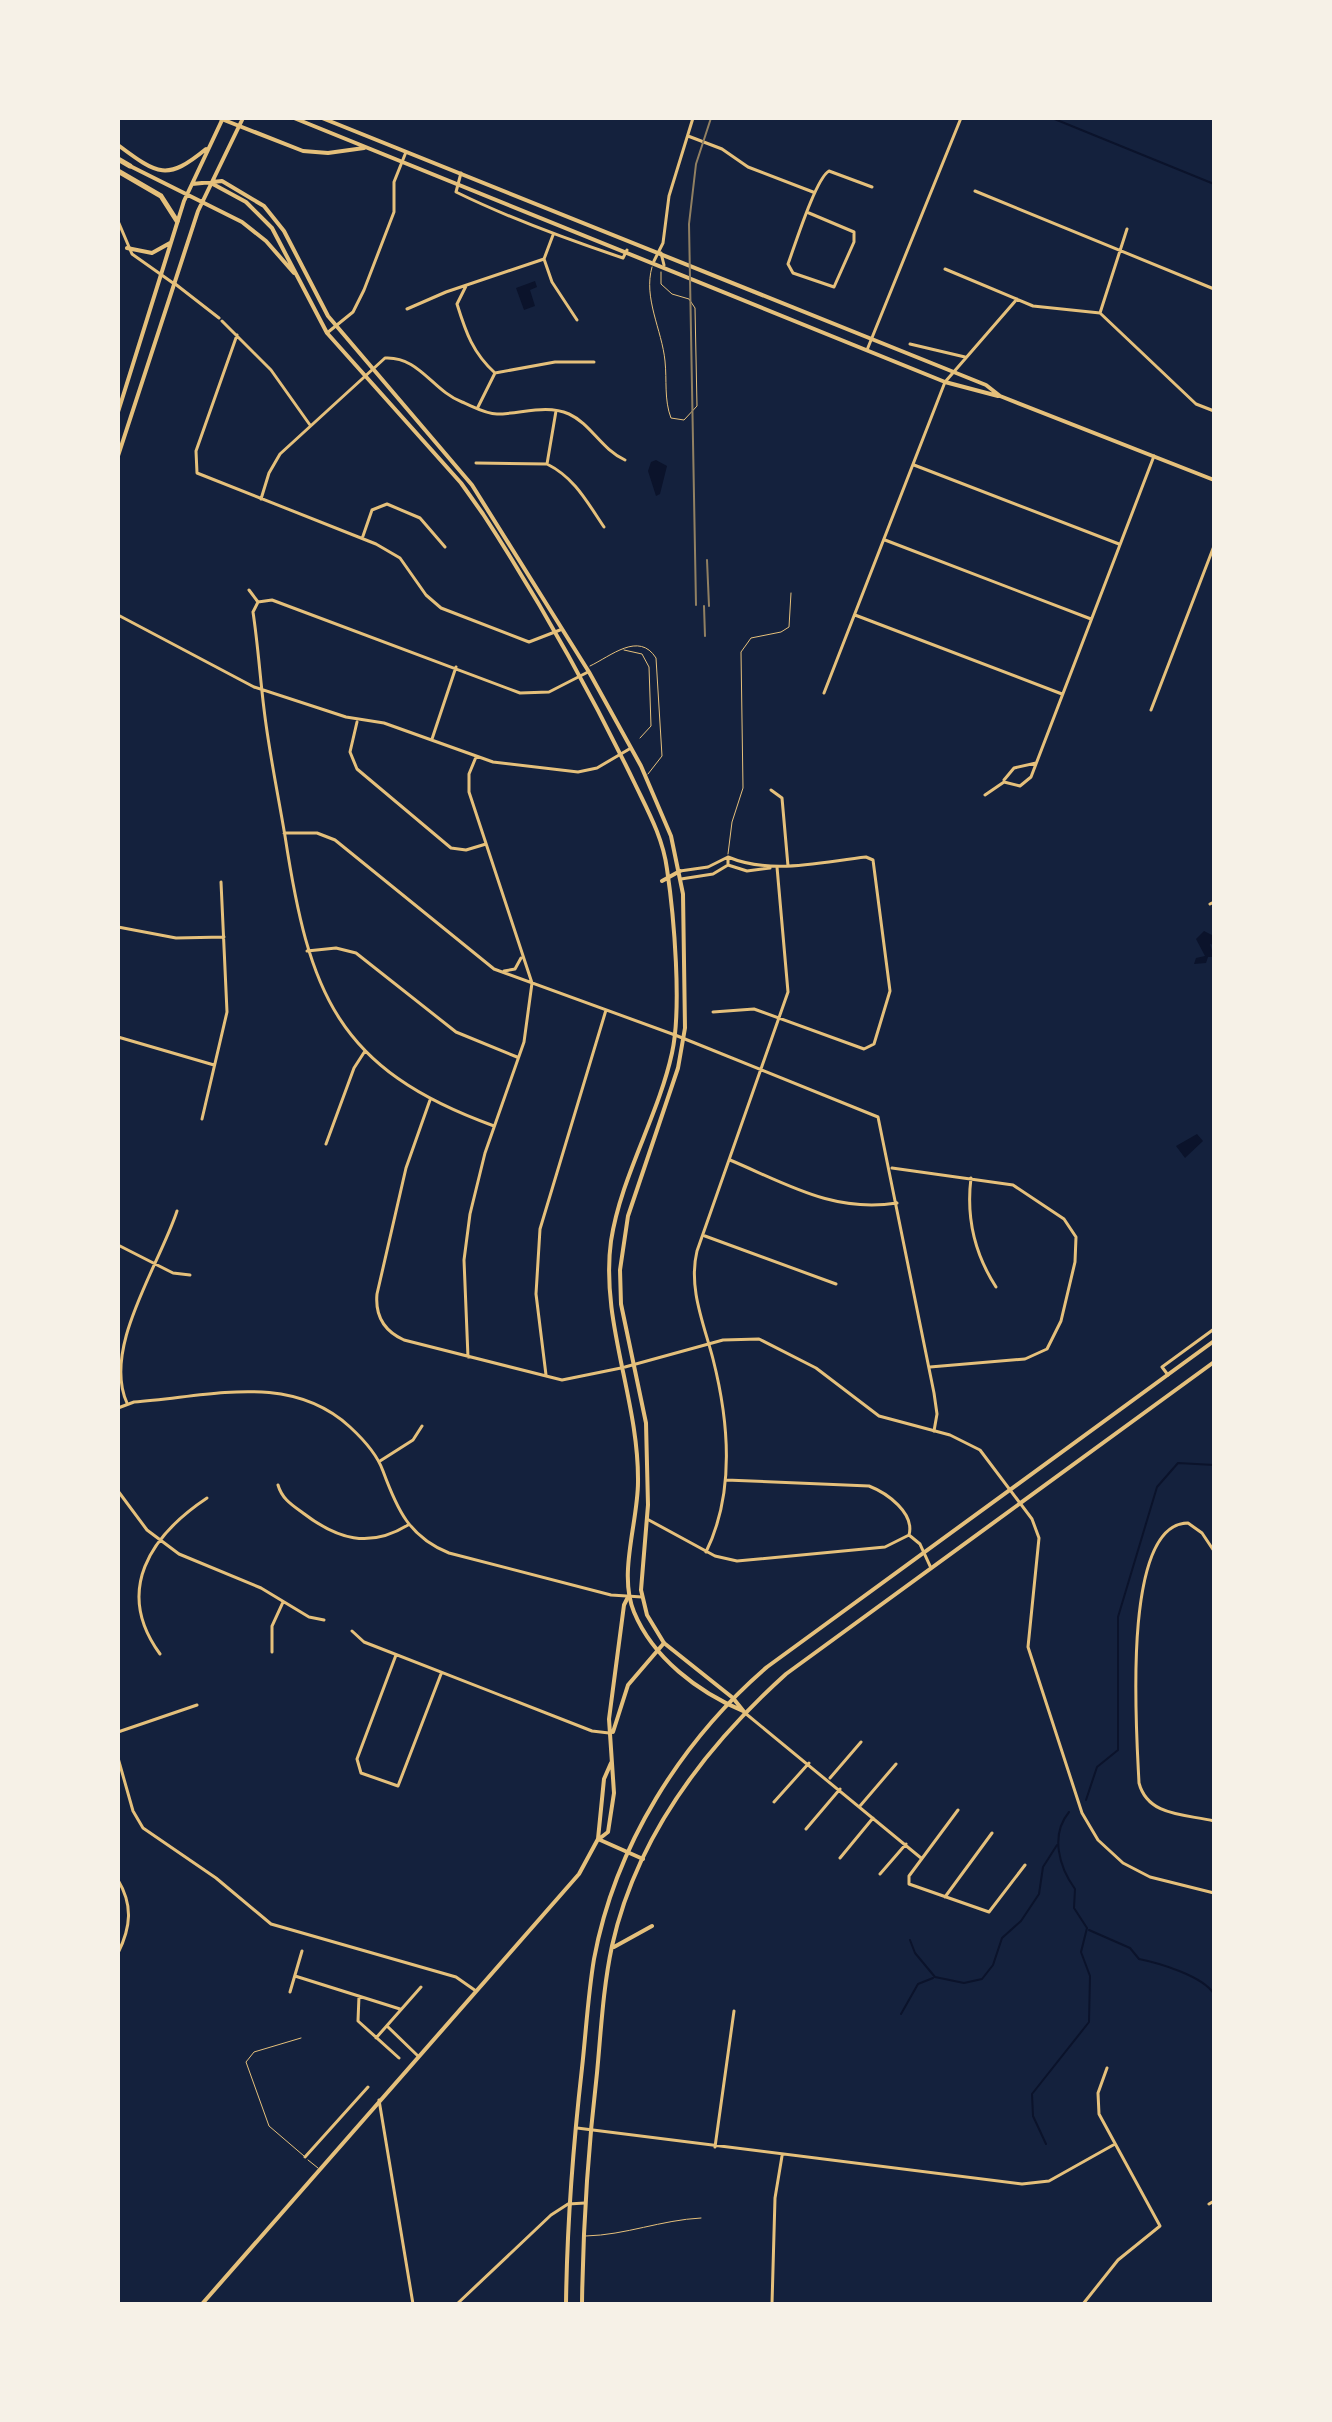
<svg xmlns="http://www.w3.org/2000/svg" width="1332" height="2422" font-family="Poppins,sans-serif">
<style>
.water{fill:#0b132b}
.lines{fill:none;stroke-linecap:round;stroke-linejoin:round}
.stream{stroke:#0b132b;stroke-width:2}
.service{stroke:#e5c07b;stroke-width:1}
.minor{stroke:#e5c07b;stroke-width:3}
.tertiary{stroke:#e5c07b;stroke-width:3}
.secondary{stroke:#e5c07b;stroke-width:4}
.primary{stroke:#e5c07b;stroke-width:4}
.trunk{stroke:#e5c07b;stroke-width:4}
.motorway{stroke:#e5c07b;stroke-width:5}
.rail{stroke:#918062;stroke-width:2}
</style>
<rect width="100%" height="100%" fill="#14213d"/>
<path class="water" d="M535,281L537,287L530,290L535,306L524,310L516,288Z
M656,460L667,466L660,494L656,496L648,471L651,462Z
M1204,931L1214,936V945L1210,944L1214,957H1208L1206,963L1194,964L1196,958L1205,956L1196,939Z
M1197,1134L1203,1141L1185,1158L1176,1146Z"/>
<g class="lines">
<path class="stream" d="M1052,118L1214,184
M1086,1800L1097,1767L1118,1750V1617L1157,1487L1178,1463L1214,1465
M1089,1930L1130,1948L1139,1959C1159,1963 1203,1976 1214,1994
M910,1940L915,1953L935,1977L964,1983L982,1979L993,1965L1002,1938L1021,1921L1039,1894L1043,1867L1057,1845
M901,2014L918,1984L933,1978
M1046,2144L1033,2116L1032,2094L1089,2022L1090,1976L1081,1952L1087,1928L1074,1908L1075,1889C1059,1867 1050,1835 1069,1812"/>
<path class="service" d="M652,267C643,298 662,330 665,361C667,380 664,400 671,418L684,420L697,406L695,308L689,299L672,294L661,284V272
M624,650L642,654L649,667L651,726L640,738
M590,666C611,656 639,631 656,658L662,756L648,774
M728,854L732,822L743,788L741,652L751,638L781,632L789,627L791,593
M301,2038L254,2052L246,2062L269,2126L304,2156
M308,2160L318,2168
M586,2236C626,2235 661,2220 701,2218"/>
<path class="minor" d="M688,136L722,149L748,167L813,192
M461,173L456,192C511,219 566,239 623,258L627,250
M975,191L1214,289
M809,213L854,232V242L834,287L793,273L788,264C795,245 816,178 829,171L872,187
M661,253L664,265
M544,259L552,282L577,320
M654,261L663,243L669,196L693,118
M945,269L1033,306L1100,313L1196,404L1214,411
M174,283L219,318
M466,286L457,304C466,333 473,353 495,373L555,362H594
M407,309L446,292L544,259L553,235
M1100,313L1127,229
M222,321L271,370L310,425
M327,333L353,312L364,290L394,212V182L406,152
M237,335L196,451L197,473L376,544L400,558L426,595L441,608L529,642L560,630
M910,344L965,357
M867,350L961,118
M478,407L495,373
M476,463L547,464C575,478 587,502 604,527
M547,464L556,411
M914,465L1119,544
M261,499L269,473L280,454L385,358C419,356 433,391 462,402C472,406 486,414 497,414C521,414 546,404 569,414C591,424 601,449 625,460
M363,536L372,510L387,504L420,518L445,547
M885,540L1091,619
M249,590L258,602
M258,602L253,612C258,645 260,677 264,709C269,752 278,794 285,836C309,992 336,1069 494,1126
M258,602L272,600L520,693L549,692L588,672
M118,615L254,687L346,717L384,723L493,762L578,772L597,768L631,748
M855,615L1062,694
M824,693L945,382L1017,299
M1151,710L1214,546
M357,722L350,752L357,769L451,848L466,850L486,844
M432,739L456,667
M1004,780L1014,768L1036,763
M771,790L782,798L788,866
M985,795L1004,782L1020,786L1031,777L1154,456
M284,833H317L335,840L494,969L675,1035L878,1117L934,1393L937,1414L934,1431
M728,865L747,871L770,868
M680,871L708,867L728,857
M681,879L713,874L728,865V857
M1210,904L1214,902
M118,927L176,938L224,937
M307,951L336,948L356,953L456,1032L517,1057
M504,971L515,969L521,958
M713,1012L754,1009L864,1049L874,1044L890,991L873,860L866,857C820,862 771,875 728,857
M118,1037L214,1065
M430,1100L406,1168L377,1294C375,1315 384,1331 404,1340L562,1380L621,1368
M202,1119L227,1012L221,882
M326,1144L354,1068L365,1051
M730,1160C787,1184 833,1213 897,1203
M892,1168L1013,1185L1064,1219L1076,1237L1075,1262L1061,1321L1047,1349L1025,1359L930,1367
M971,1178C966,1218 974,1253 996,1287
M705,1236L836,1284
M118,1245L173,1273L190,1275
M468,1357L464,1260L470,1214L485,1153L524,1042L532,983L469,792V774L476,757
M546,1375L536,1294L540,1229L606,1010
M1168,1375L1162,1367L1214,1329
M127,1403C102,1348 159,1266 177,1211
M118,1408L134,1402C208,1397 289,1371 350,1427C363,1439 377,1454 383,1471C397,1509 409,1537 449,1553L611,1595L642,1597
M380,1461L413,1440L422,1426
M726,1480L869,1486C887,1493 915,1513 909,1535
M278,1485C282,1499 292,1505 303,1513C337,1539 369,1549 408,1525
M118,1491L147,1530L179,1554L261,1588L309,1617L324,1620
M647,1519L715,1556L737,1561L885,1547L909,1535
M909,1535L920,1544L931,1568
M1214,1551L1202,1533L1188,1523C1120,1523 1137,1738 1139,1783C1148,1817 1186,1814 1214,1821
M706,1552C735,1493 729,1422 713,1359C704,1324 688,1288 697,1251L788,992L777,867
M352,1631L364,1642L592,1731L609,1733
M272,1652V1626L283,1602
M160,1654C114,1591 150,1536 207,1498
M396,1655L357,1759L361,1773L398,1786L441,1674
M745,1713L921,1858
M118,1732L197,1705
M118,1758L133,1811L143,1828L216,1878L271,1924L456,1977L476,1991
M830,1778L861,1742
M774,1802L809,1763
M860,1806L896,1764
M958,1810L909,1876V1884L989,1912L1025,1865
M806,1829L840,1789
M840,1858L873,1818
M880,1874L906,1844
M118,1880C133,1905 131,1927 118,1953
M945,1897L992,1833
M295,1976L400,2009
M290,1992L302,1951
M359,1996L358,2021L399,2058
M387,2026L418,2056
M376,2038L421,1987
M379,2100L413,2304
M577,2128L1022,2184L1049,2181L1115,2144
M715,2147L734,2011
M305,2157L368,2087
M1209,2204L1214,2201
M457,2304L551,2215L568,2204L585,2203
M772,2304L775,2198L782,2156
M1083,2304L1118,2260L1160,2226L1099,2114L1098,2093L1107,2068"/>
<path class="tertiary" d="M118,221L132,254L173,283
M625,1367L723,1340L759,1339L816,1368L879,1416L950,1435L980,1450L1032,1519L1039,1538L1028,1647L1082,1813L1098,1840L1123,1863L1150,1877L1214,1893"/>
<path class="secondary" d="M219,118L303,151L328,153L364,148
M294,118L945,382L998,396
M322,118L986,385L1000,396L1214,480
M613,1732L628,1685L664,1643
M598,1839L643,1859
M599,1839L608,1832L614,1793L609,1719L624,1605L628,1597
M202,2304L579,1874L598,1839L604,1779L611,1763"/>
<path class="primary" d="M118,145C158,175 167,181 206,149
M130,166L242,222L266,241L294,273
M211,183L246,202L272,228L327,333L461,483L483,514C539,600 590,691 635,784C648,811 663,838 667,869C674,916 682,1008 672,1053C658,1117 621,1176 611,1241C600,1321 639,1400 638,1482C638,1522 618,1574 634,1612C653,1658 698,1692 743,1711
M192,184L222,181L264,206L284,231L328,316L472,485L589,672L641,766L671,836L683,894L685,1028L678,1068L628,1216L620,1270L621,1304L646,1423L648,1505L641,1590L647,1615L664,1643L733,1698L745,1713
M127,248L152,253L170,243
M118,412L184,201L223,118
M118,456L198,211L243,118
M662,881L680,871"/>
<path class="trunk" d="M614,1947L652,1926
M566,2304C567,2225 573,2147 582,2068C586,2032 588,1995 594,1959C615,1846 681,1741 767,1667L1214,1341
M582,2304C583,2227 588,2150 597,2073C601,2031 603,1988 612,1946C636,1838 705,1747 786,1674L1214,1362"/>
<path class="motorway" d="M118,159L130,166
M118,171L161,196L177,221"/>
<path class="rail" d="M707,560L709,606
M696,605L689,224L696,164L711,118
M704,606L705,636"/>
</g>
<rect width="1332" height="2422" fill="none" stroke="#f6f1e7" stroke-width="240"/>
</svg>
